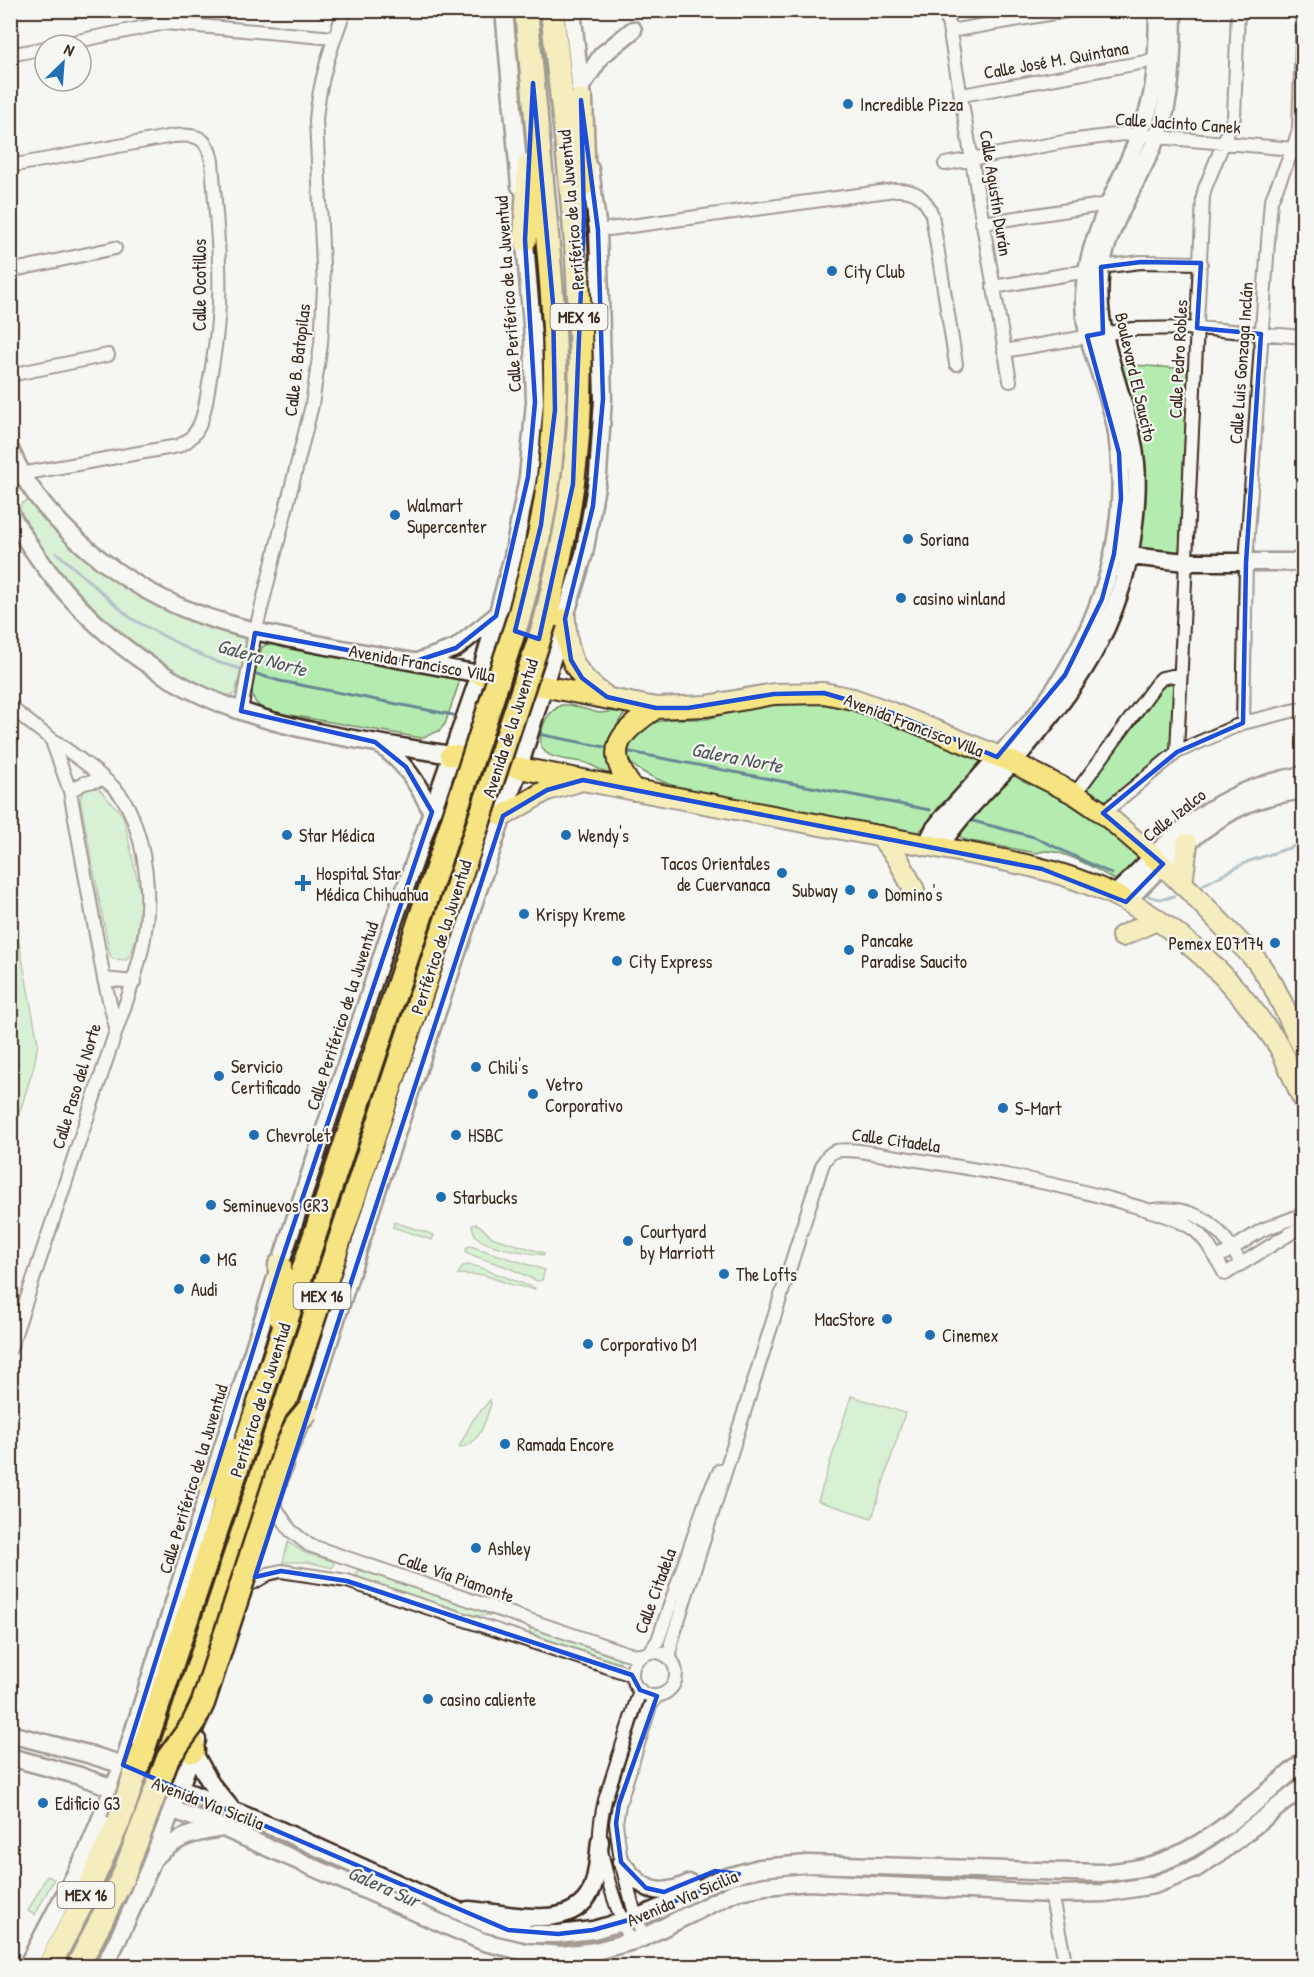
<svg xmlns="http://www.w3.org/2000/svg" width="1314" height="1977" font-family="'Patrick Hand',sans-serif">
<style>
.green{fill:#b4ecb0;stroke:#788b67;stroke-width:1.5}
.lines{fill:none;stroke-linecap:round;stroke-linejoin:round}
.stream{stroke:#678795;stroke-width:3}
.street-casing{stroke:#3b2a1e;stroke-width:16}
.secondary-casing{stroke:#3b2a1e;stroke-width:21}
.primary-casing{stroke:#3b2a1e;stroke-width:24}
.highway-casing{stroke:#3b2a1e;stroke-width:27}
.street{stroke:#f6f6f2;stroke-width:12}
.secondary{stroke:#f6f6f2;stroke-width:16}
.primary{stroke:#f6e381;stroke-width:20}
.highway{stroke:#f6e381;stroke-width:22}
.highway-bridge-casing{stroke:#3b2a1e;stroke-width:27;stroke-linecap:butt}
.highway-bridge{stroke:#f6e381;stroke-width:22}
.marked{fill:none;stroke:#1d4ed8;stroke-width:4.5;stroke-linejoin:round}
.poi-dot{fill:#1f6fb2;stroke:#f6f6f2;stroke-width:2}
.labels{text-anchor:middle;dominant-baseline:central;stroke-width:4.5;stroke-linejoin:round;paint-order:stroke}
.shield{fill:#f6f6f2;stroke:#73675e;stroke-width:1.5}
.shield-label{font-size:16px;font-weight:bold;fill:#3b2a1e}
.street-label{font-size:18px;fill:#3b2a1e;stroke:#f6f6f2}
.poi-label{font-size:18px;fill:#3b2a1e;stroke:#f6f6f2;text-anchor:start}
.water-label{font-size:20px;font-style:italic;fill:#51585a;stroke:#f6f6f2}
</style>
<rect width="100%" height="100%" fill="#f6f6f2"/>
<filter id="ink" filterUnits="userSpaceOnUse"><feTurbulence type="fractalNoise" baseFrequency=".0167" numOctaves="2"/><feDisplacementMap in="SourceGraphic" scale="12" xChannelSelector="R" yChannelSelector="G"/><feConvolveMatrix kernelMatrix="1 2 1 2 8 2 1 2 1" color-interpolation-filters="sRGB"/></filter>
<g filter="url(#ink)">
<path class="green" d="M1119,364L1188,369L1179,557L1138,552C1140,538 1143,524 1144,511C1149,461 1136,411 1119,364Z
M27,501L32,502C60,528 87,556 117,580C153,610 198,626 243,638L247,645L235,694C223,698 208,688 197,682C137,651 85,605 45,551C34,537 23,524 20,507L22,503Z
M274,640L456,677L459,683L445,724L439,731L422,738L267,711C240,699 256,670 262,647Z
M1168,681H1174L1171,746L1169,751L1108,799L1101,802L1087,791L1090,782L1148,708L1161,686Z
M804,701L855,709L985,760L918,833L678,788C665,782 632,771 627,757C625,752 627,743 628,737L635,730L652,723L670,719H707L765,703Z
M561,705H570L599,713L630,710C610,723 608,755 611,776C603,772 595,766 586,763C568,758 532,762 542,730C545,718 550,712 561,705Z
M1015,772L1073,802L1143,856L1115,880C1100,871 1063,850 1046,851C1043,851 1040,852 1037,853L965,840L959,836L960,830Z
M96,786L123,815L141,896L138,929L132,952L126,960L113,959L110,956L80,799L85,788Z
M11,900L38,1043L34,1066L11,1140Z
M394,1222L434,1235L432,1240L393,1227Z
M476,1224C484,1227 486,1234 494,1238L544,1253V1255C529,1253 489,1248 478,1238C474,1235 473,1230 472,1225Z
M470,1246L545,1270L542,1280L537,1281L507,1267L469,1254L466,1251L467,1247Z
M470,1265L478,1267L535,1288L534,1289L512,1285L484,1275L458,1274L463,1266Z
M851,1396L905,1413L872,1518L818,1501Z
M490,1400L491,1404C485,1420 480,1447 459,1447L473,1420Z
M288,1542L305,1553L332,1561L334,1564L332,1568L307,1562H283Z
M364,1570L494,1615C486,1615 478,1616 470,1615C445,1609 373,1589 355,1574L357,1571Z
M534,1627L620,1659L618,1664L542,1638L531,1633L529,1629Z
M47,1876L54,1879L35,1915L28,1911Z"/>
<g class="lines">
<path class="stream" d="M57,553L132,619L190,650L217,662L244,670
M253,673L280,681L453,715
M538,734L610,748
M625,751L930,810
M969,820L1034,837L1112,874
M1201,886L1247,862L1304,843
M1142,893C1154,899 1162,901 1174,896
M10,1748L78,1767
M502,1955L529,1966"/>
<defs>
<path id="street" d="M946,10L1010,381
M950,31L1072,10
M58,45L165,23L334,38
M10,55L45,48
M962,95L1156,60
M945,164L1069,141L1123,134L1304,150
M10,166L173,136C196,134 207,136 212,161C215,208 221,255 219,303C218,330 214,357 209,384C205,408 203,436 178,446L10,476
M982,223L1109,204
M609,229L895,190C915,189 925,197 932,215L956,364
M1101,267L1141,262L1201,263
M10,271L115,248
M993,287L1087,271
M1004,351L1133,329L1197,328L1304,337
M10,375L108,355
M10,706C43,737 88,760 118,792C130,806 135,824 140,841C158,914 141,961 117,1028L10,1349
M241,711L255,633L312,405L321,344L324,287L316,120C319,82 331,46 345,10
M1243,723L1246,563L1270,213L1271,201L1293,149L1299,129L1303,10
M52,741L70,791L104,979L116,1028
M1177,752L1203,197L1205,188L1234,117L1238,10
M70,791L84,783L104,779
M1075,794L1156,684L1162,678L1181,674
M1103,813L1177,752L1243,723L1304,708
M104,979L134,982
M1153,1210C1197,1205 1222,1227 1241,1264
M1216,1259L1262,1230L1304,1214
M276,1508L290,1530L309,1545L626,1653L641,1656
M253,1583L268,1574L281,1571L347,1581L632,1675
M650,1652L658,1640L708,1495L720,1470
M632 1674a22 22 0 1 1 44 0a22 22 0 1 1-44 0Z
M670,1658L671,1643L822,1166C830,1146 842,1150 860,1151C948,1165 1036,1177 1121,1202C1141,1208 1173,1216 1190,1227C1206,1236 1216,1259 1225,1274L1304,1225
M1051,1894L1066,1966
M644,1937L636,1918L621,1862L616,1823L619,1804L650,1706L657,1696
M630,1942C619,1914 603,1871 600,1842C599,1828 602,1813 605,1800L640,1690"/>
<path id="secondary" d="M504,10L520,186
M572,10L583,110
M580,88L602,55L633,30
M10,449C25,485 46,510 74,537C155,612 228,627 332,647C381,656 431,665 480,674
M10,513C60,604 142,677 241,711C308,735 381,743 451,755
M1120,555L1186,562H1304
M420,661L456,648L496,616C511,631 531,639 551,639
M379,744C405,762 418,784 432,812
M926,845L934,829L946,814C964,796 980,776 998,757C1011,743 1026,729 1038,713C1100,630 1132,538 1117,433C1109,382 1078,337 1085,284C1092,222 1129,172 1147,114C1158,81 1157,45 1158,10
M939,848C959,816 986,791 1011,764C1074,693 1121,628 1133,532C1136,509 1138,486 1136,463C1129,397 1091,336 1101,269C1109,219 1143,176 1160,129C1173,91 1172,50 1173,10
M1115,895C1175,833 1215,790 1304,775
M1126,902C1162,865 1200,824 1249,803C1266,796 1285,793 1304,790
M304,1420L375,1197L519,768L584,554L598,475L603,399L598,230L590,169
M10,1734L88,1754L123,1765L280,1830L487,1924L530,1934H558L593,1930L636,1918L672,1903L716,1880L760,1868L808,1864L1103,1873C1118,1871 1134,1870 1148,1866C1205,1851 1260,1798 1304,1761
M193,1751L211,1784L230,1807
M10,1757L80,1776L223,1828L484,1942L526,1952L561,1955L596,1951L640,1939L735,1892L765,1886L808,1882L1051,1894L1105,1893L1154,1885L1195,1869L1224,1850L1304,1786
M154,1858C178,1836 192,1833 222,1828
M621,1862C642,1890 657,1899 690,1883
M468,1910C505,1912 571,1934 591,1891C598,1876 598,1857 600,1841
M27,1966L87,1852L123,1765L280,1265L391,929L480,674L495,624L513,556L528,477L535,402L533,337L524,230
M104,1966C143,1894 169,1817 197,1740"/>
<path id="primary" d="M565,619C567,656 573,674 605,696
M480,674L656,708L707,706L774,694L824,693L853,699L892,713L1012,762L1075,794L1103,813L1153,856L1190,891L1257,961L1273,985L1304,1049
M451,755L984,856C1018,863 1053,870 1086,883C1155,908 1217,961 1260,1020C1266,1028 1273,1037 1279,1046C1288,1063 1295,1082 1304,1100
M634,790C601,749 620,733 656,708
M503,816L547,790L576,782
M880,836L897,857L914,890
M1182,884L1187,844
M1122,936L1156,920"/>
<path id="highway" d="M581,100L584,184
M525,240L529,165
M519,616C534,560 548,504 552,447C560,361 551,277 543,192C537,132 532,71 526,10
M545,622C563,549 578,475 580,399C584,269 566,139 552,10
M280,1317V1265
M211,1489L233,1450
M192,1714L191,1737L193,1751
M144,1748L451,826
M169,1754L475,833
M49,1966L80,1907L119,1821
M78,1966L122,1879L141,1830"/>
</defs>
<use href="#street" class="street-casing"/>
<use href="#secondary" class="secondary-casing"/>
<use href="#primary" class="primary-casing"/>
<use href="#highway" class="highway-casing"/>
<use href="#street" class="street"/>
<use href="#secondary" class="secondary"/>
<use href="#primary" class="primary"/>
<use href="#highway" class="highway"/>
<defs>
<path id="highway-bridge" d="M451,826L519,616
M475,833L545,622
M119,1821L144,1748
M141,1830L168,1758L193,1724L203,1703L286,1448L297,1423L307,1411"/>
</defs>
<use href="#highway-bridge" class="highway-bridge-casing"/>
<use href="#highway-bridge" class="highway-bridge"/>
</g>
</g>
<path d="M0 0H1314V1977H0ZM533,83L553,303L555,410L541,525L515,631L539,639L573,484L584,216L581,100L598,230L603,399L593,506L565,619L571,660L582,678L607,697L656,708H688L774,694L824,693L892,713L997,757L1065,675L1102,599L1114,554L1121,498L1119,453L1087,336L1103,333L1101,267L1141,262L1201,263L1197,328L1261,334L1246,563L1243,723L1177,752L1103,813L1163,864L1126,902L1042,869L583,780L547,790L503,816L255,1577L281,1571L347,1581L632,1675L640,1690L657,1696L619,1804L616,1823L621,1862L646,1888L664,1892L715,1871L739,1874L636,1918L593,1930L558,1934L508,1930L123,1765L280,1265L432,812L406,767L375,742L241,711L255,633L413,662L456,648L496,616L528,477L535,402L525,240Z" fill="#f6f6f2" fill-opacity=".55" fill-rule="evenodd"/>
<path class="marked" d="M533,83L553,303L555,410L541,525L515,631L539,639L573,484L584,216L581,100L598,230L603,399L593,506L565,619L571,660L582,678L607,697L656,708H688L774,694L824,693L892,713L997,757L1065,675L1102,599L1114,554L1121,498L1119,453L1087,336L1103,333L1101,267L1141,262L1201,263L1197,328L1261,334L1246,563L1243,723L1177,752L1103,813L1163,864L1126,902L1042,869L583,780L547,790L503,816L255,1577L281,1571L347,1581L632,1675L640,1690L657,1696L619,1804L616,1823L621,1862L646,1888L664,1892L715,1871L739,1874L636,1918L593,1930L558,1934L508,1930L123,1765L280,1265L432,812L406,767L375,742L241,711L255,633L413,662L456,648L496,616L528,477L535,402L525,240Z"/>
<g class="poi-dot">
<circle cx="848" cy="104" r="6"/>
<circle cx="832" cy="271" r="6"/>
<circle cx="395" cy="515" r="6"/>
<circle cx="908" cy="539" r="6"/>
<circle cx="901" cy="598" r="6"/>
<circle cx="287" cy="835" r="6"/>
<circle cx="566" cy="835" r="6"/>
<circle cx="782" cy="873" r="6"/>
<path d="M300 874h6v6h6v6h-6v6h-6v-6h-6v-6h6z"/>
<circle cx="850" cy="890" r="6"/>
<circle cx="873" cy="894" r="6"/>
<circle cx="524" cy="914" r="6"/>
<circle cx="1275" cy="943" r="6"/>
<circle cx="849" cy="950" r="6"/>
<circle cx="617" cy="961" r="6"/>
<circle cx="476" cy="1067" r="6"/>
<circle cx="219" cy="1076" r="6"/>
<circle cx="533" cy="1094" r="6"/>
<circle cx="1003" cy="1108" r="6"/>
<circle cx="254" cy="1135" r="6"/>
<circle cx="456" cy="1135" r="6"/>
<circle cx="441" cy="1197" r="6"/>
<circle cx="211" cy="1205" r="6"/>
<circle cx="628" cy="1241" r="6"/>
<circle cx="205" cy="1259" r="6"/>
<circle cx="724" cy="1274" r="6"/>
<circle cx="179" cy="1289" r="6"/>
<circle cx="887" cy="1319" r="6"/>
<circle cx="930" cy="1335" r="6"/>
<circle cx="588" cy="1344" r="6"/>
<circle cx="505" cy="1444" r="6"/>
<circle cx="476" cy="1548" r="6"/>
<circle cx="428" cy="1699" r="6"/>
<circle cx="43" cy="1803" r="6"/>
</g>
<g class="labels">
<g class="shield">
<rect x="550.5" y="304" width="57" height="26" rx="4.5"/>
<rect x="293.5" y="1283" width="57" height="26" rx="4.5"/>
<rect x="57.5" y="1882" width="57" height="26" rx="4.5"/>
</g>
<g class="shield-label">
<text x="579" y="317">MEX 16</text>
<text x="322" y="1296">MEX 16</text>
<text x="86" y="1895">MEX 16</text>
</g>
<g class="street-label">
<text transform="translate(1056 60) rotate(-10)">Calle José M. Quintana</text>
<text transform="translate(1178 123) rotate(4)">Calle Jacinto Canek</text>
<text transform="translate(996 193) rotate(81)">Calle Agustín Durán</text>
<text transform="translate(571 210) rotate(-95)">Periférico de la Juventud</text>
<text transform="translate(199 285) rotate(-90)">Calle Ocotillos</text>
<text transform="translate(508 294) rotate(-94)">Calle Periférico de la Juventud</text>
<text transform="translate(1178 359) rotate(-87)">Calle Pedro Robles</text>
<text transform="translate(297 360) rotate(-83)">Calle B. Batopilas</text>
<text transform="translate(1241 363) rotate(-86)">Calle Luis Gonzaga Inclán</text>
<text transform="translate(1136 377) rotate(77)">Boulevard El Saucito</text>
<text transform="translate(422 663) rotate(10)">Avenida Francisco Villa</text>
<text transform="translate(914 725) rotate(21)">Avenida Francisco Villa</text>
<text transform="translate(510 728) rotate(-72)">Avenida de la Juventud</text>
<text transform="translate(1174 815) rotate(-38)">Calle Izalco</text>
<text transform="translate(441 937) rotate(-72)">Periférico de la Juventud</text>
<text transform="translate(342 1016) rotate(-72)">Calle Periférico de la Juventud</text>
<text transform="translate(76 1086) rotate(-73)">Calle Paso del Norte</text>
<text transform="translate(896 1140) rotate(8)">Calle Citadela</text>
<text transform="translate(260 1400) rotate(-72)">Periférico de la Juventud</text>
<text transform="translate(193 1479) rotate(-73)">Calle Periférico de la Juventud</text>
<text transform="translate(456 1577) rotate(19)">Calle Vía Piamonte</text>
<text transform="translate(655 1591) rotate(-70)">Calle Citadela</text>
<text transform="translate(208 1803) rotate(21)">Avenida Via Sicilia</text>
<text transform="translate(682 1898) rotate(-23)">Avenida Via Sicilia</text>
</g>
<g class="poi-label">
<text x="860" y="104">Incredible Pizza</text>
<text x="844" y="271">City Club</text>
<text x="407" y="505">Walmart<tspan x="407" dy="21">Supercenter</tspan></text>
<text x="920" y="539">Soriana</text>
<text x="913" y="598">casino winland</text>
<text x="299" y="835">Star Médica</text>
<text x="578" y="835">Wendy's</text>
<text x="770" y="863" text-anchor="end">Tacos Orientales<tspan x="770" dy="21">de Cuervanaca</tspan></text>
<text x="316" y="873">Hospital Star<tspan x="316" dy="21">Médica Chihuahua</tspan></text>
<text x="838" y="890" text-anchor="end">Subway</text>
<text x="885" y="894">Domino's</text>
<text x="536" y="914">Krispy Kreme</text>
<text x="861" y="940">Pancake<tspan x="861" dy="21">Paradise Saucito</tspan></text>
<text x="1263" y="943" text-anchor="end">Pemex E07174</text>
<text x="629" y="961">City Express</text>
<text x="231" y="1066">Servicio<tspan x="231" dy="21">Certificado</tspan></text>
<text x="488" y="1067">Chili's</text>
<text x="545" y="1084">Vetro<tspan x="545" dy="21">Corporativo</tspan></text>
<text x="1015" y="1108">S-Mart</text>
<text x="266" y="1135">Chevrolet</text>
<text x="468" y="1135">HSBC</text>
<text x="453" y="1197">Starbucks</text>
<text x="223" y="1205">Seminuevos CR3</text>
<text x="640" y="1231">Courtyard<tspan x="640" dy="21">by Marriott</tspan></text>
<text x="217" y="1259">MG</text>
<text x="736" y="1274">The Lofts</text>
<text x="191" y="1289">Audi</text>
<text x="875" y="1319" text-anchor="end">MacStore</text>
<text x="942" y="1335">Cinemex</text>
<text x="600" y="1344">Corporativo D1</text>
<text x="517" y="1444">Ramada Encore</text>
<text x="488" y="1548">Ashley</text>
<text x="440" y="1699">casino caliente</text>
<text x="55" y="1803">Edificio G3</text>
</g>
<g class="water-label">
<text transform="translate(262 657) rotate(16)">Galera Norte</text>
<text transform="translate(737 757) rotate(11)">Galera Norte</text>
<text transform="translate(384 1886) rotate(24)">Galera Sur</text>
</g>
</g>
<rect width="1314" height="1977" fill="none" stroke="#f6f6f2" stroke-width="36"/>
<rect x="18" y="18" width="1278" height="1941" fill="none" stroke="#3b2a1e" stroke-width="2" filter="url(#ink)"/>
<g transform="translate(63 63) rotate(25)"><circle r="28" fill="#f6f6f2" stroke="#aba49d" stroke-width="1.5"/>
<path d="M0-4.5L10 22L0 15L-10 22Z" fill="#1f6fb2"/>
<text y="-9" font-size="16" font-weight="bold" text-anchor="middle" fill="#3b2a1e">N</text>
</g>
</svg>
